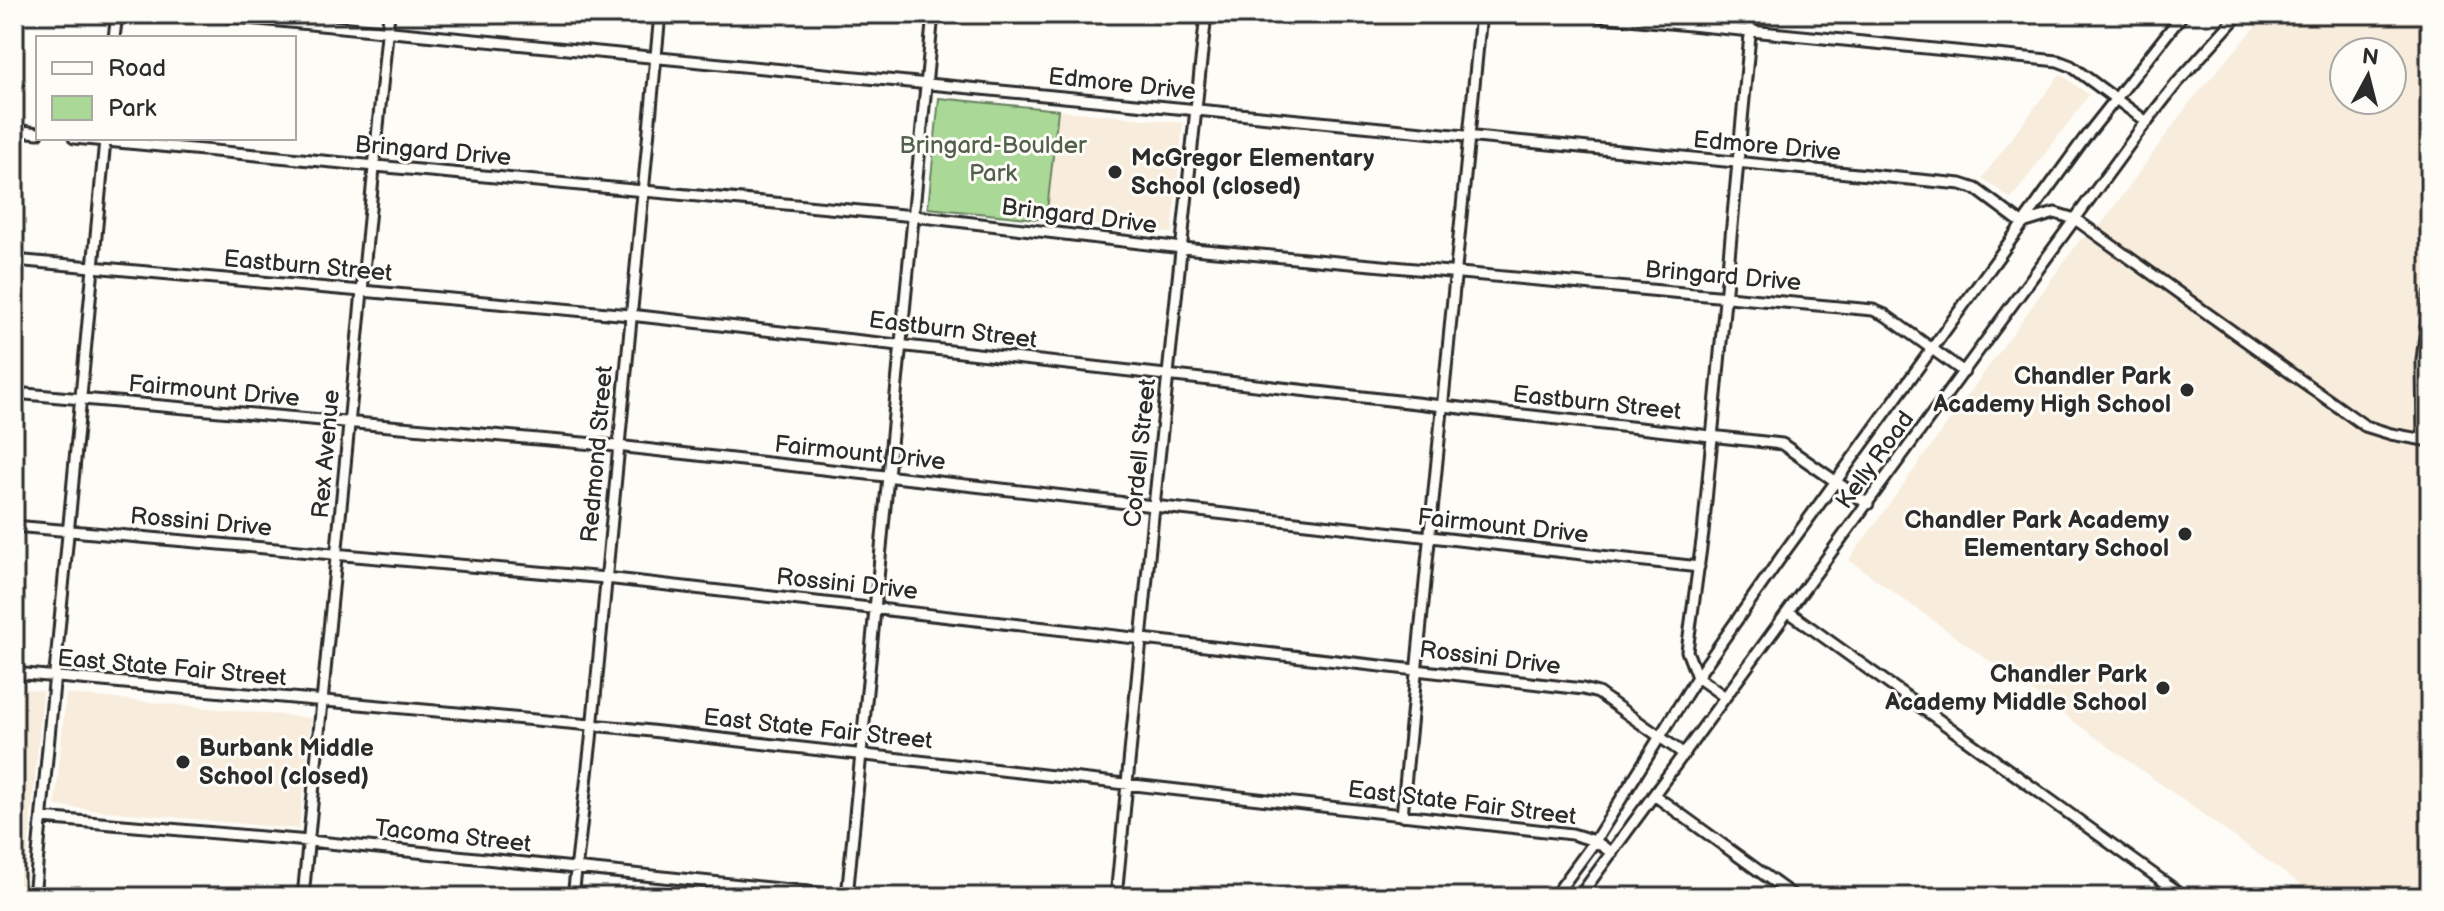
<svg xmlns="http://www.w3.org/2000/svg" width="2444" height="911" font-family="'Balsamiq Sans',sans-serif">
<style>
.built{fill:#f8ecdc;fill-rule:evenodd}
.green{fill:#aad897;stroke:#6a8261;stroke-width:2}
.lines{fill:none;stroke-linecap:round;stroke-linejoin:round}
.minor-casing{stroke:#2b2b2b;stroke-width:15}
.minor{stroke:#fdfcf7;stroke-width:9}
.poi-dot{fill:#2b2b2b;stroke:#fdfcf7;stroke-width:3}
.labels{text-anchor:middle;dominant-baseline:central;stroke-width:6;stroke-linejoin:round;paint-order:stroke}
.street-label{font-size:24px;fill:#2b2b2b;stroke:#fdfcf7}
.park-label{font-size:24px;fill:#515f4b;stroke:#fdfcf7}
.poi-label{font-size:24px;font-weight:bold;fill:#2b2b2b;stroke:#fdfcf7;text-anchor:end}
</style>
<rect width="100%" height="100%" fill="#fdfcf7"/>
<filter id="ink" filterUnits="userSpaceOnUse"><feTurbulence type="fractalNoise" baseFrequency=".0125" numOctaves="2"/><feDisplacementMap in="SourceGraphic" scale="16" xChannelSelector="R" yChannelSelector="G"/><feConvolveMatrix kernelMatrix="1 2 1 2 8 2 1 2 1" color-interpolation-filters="sRGB"/></filter>
<g filter="url(#ink)">
<path class="built" d="M2267,14H2430V897H2318L1849,560L2080,240L2101,225L2190,102ZM2344,52H2392V100H2344Z
M2060,74L2089,95L2011,199L1982,178Z
M1058,110L1183,123L1172,233L1046,220Z
M14,688L43,691L24,895L14,894Z
M66,694L311,718L299,829L55,806Z"/>
<path class="green" d="M939,98L1058,110L1046,220L928,208Z"/>
<g class="lines">
<defs>
<path id="minor" d="M206,14L1961,184L1976,189L2023,224
M1577,14L2058,61L2071,66L2147,122
M114,38L117,14
M14,130L38,133
M74,138L914,216L1182,248L1873,310L1885,315L1964,372
M2026,222L2055,213L2075,219L2365,426L2391,434L2430,441
M14,260L630,315L1782,444L1868,504
M14,393L617,446L1699,567
M2423,440L2422,360L2430,294
M14,526L606,578L1583,689L1598,693L1684,754
M1789,612L2185,897
M14,673L624,728L1572,834L1595,841L1612,853
M1725,697L1697,677L1687,651L1703,533L1752,14
M1654,795L1795,897
M1402,816L1481,14
M42,818L309,841L859,897
M34,897L105,140
M303,897L389,14
M573,897L591,740L660,14
M847,897L933,14
M1116,897L1153,516L1206,14
M1554,897L1595,841L1697,677L1786,550L2084,139L2183,14
M1579,897L2140,130L2177,83L2239,14"/>
</defs>
<use href="#minor" class="minor-casing"/>
<use href="#minor" class="minor"/>
</g>
</g>
<g class="poi-dot">
<circle cx="1115" cy="172" r="8"/>
<circle cx="2187" cy="390" r="8"/>
<circle cx="2185" cy="534" r="8"/>
<circle cx="2163" cy="688" r="8"/>
<circle cx="183" cy="762" r="8"/>
</g>
<g class="labels">
<g class="street-label">
<text transform="translate(1122 84) rotate(6)">Edmore Drive</text>
<text transform="translate(1767 146) rotate(5)">Edmore Drive</text>
<text transform="translate(433 151) rotate(5)">Bringard Drive</text>
<text transform="translate(1079 216) rotate(7)">Bringard Drive</text>
<text transform="translate(308 266) rotate(5)">Eastburn Street</text>
<text transform="translate(1723 276) rotate(5)">Bringard Drive</text>
<text transform="translate(953 330) rotate(7)">Eastburn Street</text>
<text transform="translate(214 391) rotate(5)">Fairmount Drive</text>
<text transform="translate(1597 403) rotate(6)">Eastburn Street</text>
<text transform="translate(860 453) rotate(6)">Fairmount Drive</text>
<text transform="translate(1140 453) rotate(-84)">Cordell Street</text>
<text transform="translate(326 454) rotate(-85)">Rex Avenue</text>
<text transform="translate(597 454) rotate(-85)">Redmond Street</text>
<text transform="translate(1875 460) rotate(-54)">Kelly Road</text>
<text transform="translate(201 522) rotate(5)">Rossini Drive</text>
<text transform="translate(1503 526) rotate(6)">Fairmount Drive</text>
<text transform="translate(847 584) rotate(6)">Rossini Drive</text>
<text transform="translate(1490 658) rotate(7)">Rossini Drive</text>
<text transform="translate(172 668) rotate(5)">East State Fair Street</text>
<text transform="translate(818 729) rotate(6)">East State Fair Street</text>
<text transform="translate(1462 803) rotate(7)">East State Fair Street</text>
<text transform="translate(453 836) rotate(6)">Tacoma Street</text>
</g>
<g class="park-label">
<text x="993" y="145">Bringard-Boulder<tspan x="993" dy="28">Park</tspan></text>
</g>
<g class="poi-label">
<text x="1131" y="158" text-anchor="start">McGregor Elementary<tspan x="1131" dy="28">School (closed)</tspan></text>
<text x="2171" y="376">Chandler Park<tspan x="2171" dy="28">Academy High School</tspan></text>
<text x="2169" y="520">Chandler Park Academy<tspan x="2169" dy="28">Elementary School</tspan></text>
<text x="2147" y="674">Chandler Park<tspan x="2147" dy="28">Academy Middle School</tspan></text>
<text x="199" y="748" text-anchor="start">Burbank Middle<tspan x="199" dy="28">School (closed)</tspan></text>
</g>
</g>
<rect width="2444" height="911" fill="none" stroke="#fdfcf7" stroke-width="48"/>
<rect x="24" y="24" width="2396" height="863" fill="none" stroke="#2b2b2b" stroke-width="3" filter="url(#ink)"/>
<rect x="36" y="36" width="260" height="104" fill="#fdfcf7" stroke="#a9a8a5" stroke-width="2"/>
<rect x="52" y="62" width="40" height="12" fill="#fdfcf7" stroke="#a9a8a5" stroke-width="2"/>
<text x="108" y="76" font-size="24" fill="#2b2b2b">Road</text>
<rect x="52" y="96" width="40" height="24" fill="#aad897" stroke="#a9a8a5" stroke-width="2"/>
<text x="108" y="116" font-size="24" fill="#2b2b2b">Park</text>
<g transform="translate(2368 76) rotate(7)"><circle r="38" fill="#fdfcf7" stroke="#a9a8a5" stroke-width="2"/>
<path d="M0-6L14 30L0 20L-14 30Z" fill="#2b2b2b"/>
<text y="-12" font-size="22" font-weight="bold" text-anchor="middle" fill="#2b2b2b">N</text>
</g>
</svg>
